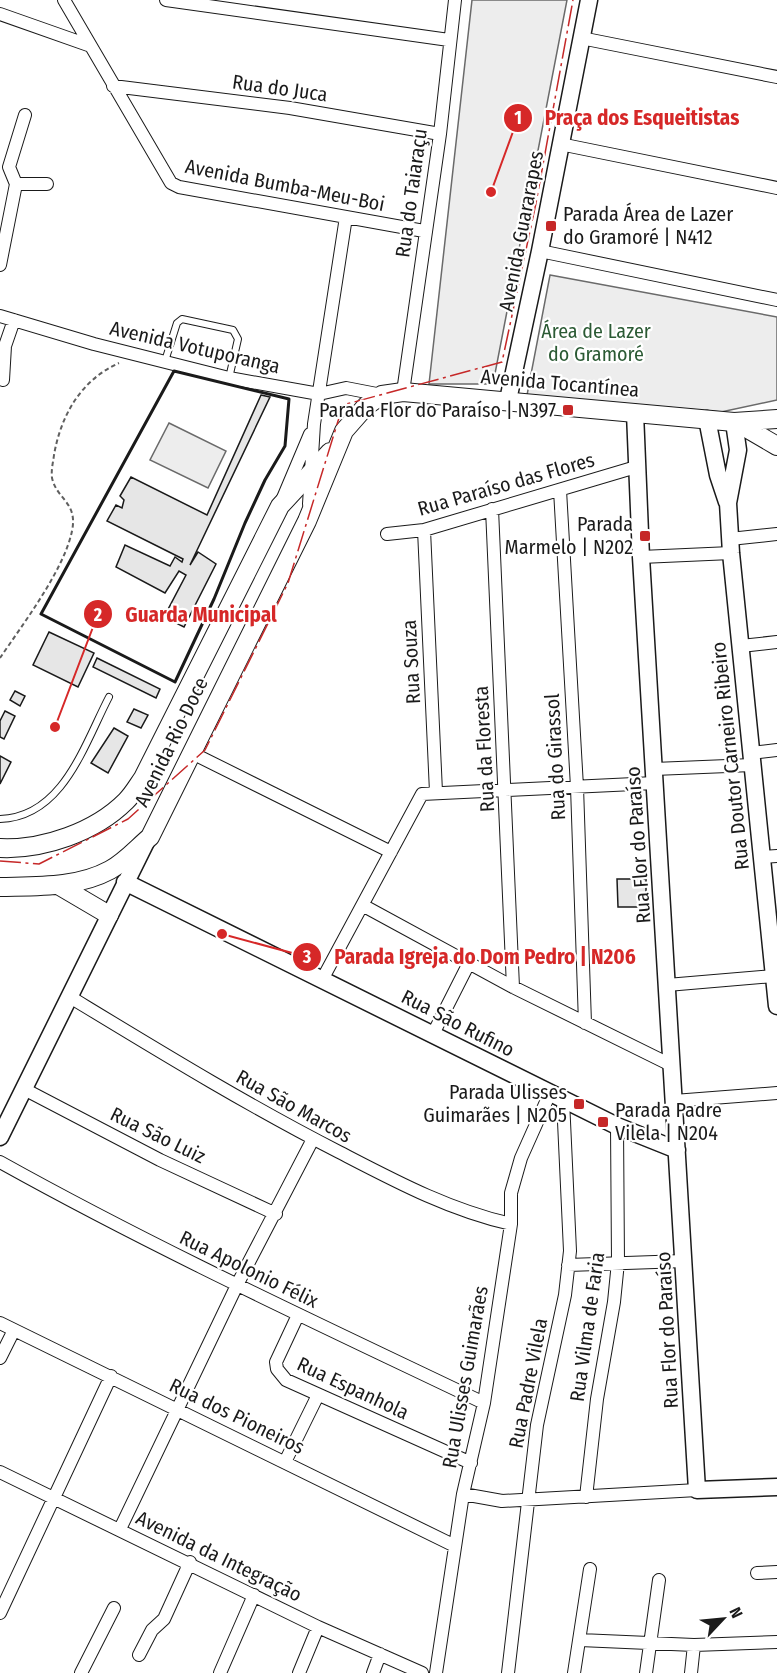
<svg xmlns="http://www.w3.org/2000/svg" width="777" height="1673" font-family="'Fira Sans Condensed',sans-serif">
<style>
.green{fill:#ededed;stroke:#6a6a6a;stroke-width:1.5}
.building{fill:#e6e6e6;stroke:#1a1a1a;stroke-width:1.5}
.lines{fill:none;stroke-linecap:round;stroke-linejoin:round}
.lane-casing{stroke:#1a1a1a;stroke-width:8}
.street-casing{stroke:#1a1a1a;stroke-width:14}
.secondary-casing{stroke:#1a1a1a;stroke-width:19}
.primary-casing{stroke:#1a1a1a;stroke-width:20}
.path{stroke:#5f5f5f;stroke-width:2;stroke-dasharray:4.5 3;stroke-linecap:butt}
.lane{stroke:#fff;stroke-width:6}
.street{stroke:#fff;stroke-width:12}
.secondary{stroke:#fff;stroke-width:16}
.primary{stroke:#fff;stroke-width:18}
.wall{stroke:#1a1a1a;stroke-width:3}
.power{stroke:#c62828;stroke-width:1.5;stroke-dasharray:21 4.5 3 4.5;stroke-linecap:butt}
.poi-dot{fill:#c62828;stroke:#fff;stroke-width:2}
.labels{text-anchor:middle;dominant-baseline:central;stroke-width:4.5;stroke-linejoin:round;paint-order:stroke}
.street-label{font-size:20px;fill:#1a1a1a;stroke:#fff}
.poi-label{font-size:20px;fill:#1a1a1a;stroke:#fff;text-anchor:end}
.park-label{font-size:20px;fill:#2b5a34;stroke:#fff}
.leader{fill:none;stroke:#d62828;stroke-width:2}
.callout-dot{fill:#d62828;stroke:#fff;stroke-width:2}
.mark-label{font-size:18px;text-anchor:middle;font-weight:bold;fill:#fff}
.callout-label{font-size:21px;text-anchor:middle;font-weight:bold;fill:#d62828;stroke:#fff;stroke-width:4.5;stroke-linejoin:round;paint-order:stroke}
</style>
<rect width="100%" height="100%" fill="#fff"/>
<path class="green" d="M472,0H567L493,384H429Z
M550,275L777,317V400L721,412L527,395Z
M169,423L226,451L208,488L150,460Z"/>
<path class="building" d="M261,395L270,397L190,565L198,552L216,564L184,627L164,617L186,575L179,571L165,593L116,567L125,545L170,566L175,557L182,562L183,559L107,521L116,505L122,508L124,500L120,496L131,477L207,515Z
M49,632L94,653L78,687L33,665Z
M97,658L160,689L156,698L93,667Z
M15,691L25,696L20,706L10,700Z
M134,709L148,715L141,728L127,722Z
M5,711L15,716L4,739L0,737V721Z
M114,728L128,736L108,773L91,763Z
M0,756L11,762L0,784Z
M617,879H646V907H618Z"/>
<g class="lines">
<defs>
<path id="lane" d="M165,361L177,323L182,319L233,330L238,339L229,378
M0,819C63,817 84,745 109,697"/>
<path id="street" d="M64,0L171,183L179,187L424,231
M166,0L449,40
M0,14L88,45
M581,38L777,77
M113,86L290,108L440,134
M560,144L777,188
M16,184H47
M540,251L777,300
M0,265L16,184L9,167L25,115
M0,316L94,344L229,378L319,394L346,388L382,395
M3,380L5,346L14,320
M403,392L440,134L455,0
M560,490L577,787L585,1023
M283,498L310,434
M309,504L314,424L346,217
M492,509L513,987
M424,530L436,792
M387,534L424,530L636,467
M730,539L777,534
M641,557L731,553
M741,646L777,642
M190,752L391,852
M751,753L777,750
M654,769L752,765
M762,857L777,856
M364,906L513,987L673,1066
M323,978L422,794L655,783
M667,985L774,976
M70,997C159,1051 247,1105 339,1152C395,1181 449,1210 511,1224
M433,1034L469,963
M24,1089L160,1160L276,1214
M674,1101L777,1093
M0,1162C158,1250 321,1325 484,1403
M568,1265L684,1261
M298,1315L276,1362L277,1369L286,1380L471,1463
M0,1323L455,1546
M0,1358L14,1330
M285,1462L318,1395
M0,1472L318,1627L422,1673
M463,1494L502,1501L697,1490
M586,1497L597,1399L614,1302L618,1262L617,1126
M120,1529L238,1283L313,1139
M757,1573L777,1572
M0,1613L111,1376
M580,1640L694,1645L777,1642
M139,1655L152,1630L164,1619L190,1562
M81,1673L114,1608
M220,1673L254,1595
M299,1673L318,1627
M373,1673L380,1654
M436,1673L463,1494L484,1403L511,1224V1193L521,1158L550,1093
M508,1673L537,1425L565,1295L570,1251L563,1100
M574,1673L590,1569
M646,1673L659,1580
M691,1673L694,1645"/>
<path id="secondary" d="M508,400L540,251L589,0
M635,413L641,557L697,1490L777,1487
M707,419L718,475L727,502
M734,422L738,450L728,503L731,553L777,1006
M125,882L617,1126L677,1150
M0,1137L146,842"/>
<path id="primary" d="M736,422L777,446
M0,848C43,850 95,832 126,801C133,794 138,785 143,778L280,506L330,452
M58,885L109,915
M0,887C36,886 77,888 110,870C125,862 137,848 150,837L307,521L344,431L366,406L382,395L403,392L734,422L777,419"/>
</defs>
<use href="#lane" class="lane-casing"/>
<use href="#street" class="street-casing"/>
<use href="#secondary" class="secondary-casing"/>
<use href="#primary" class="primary-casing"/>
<path class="path" d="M0,658C23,624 64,570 72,531C78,502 57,500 52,478C51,470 53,463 54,455C61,415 81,380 119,363"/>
<use href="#lane" class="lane"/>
<use href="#street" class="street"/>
<use href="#secondary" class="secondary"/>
<use href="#primary" class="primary"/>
<path class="wall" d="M174,371L289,399L285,446L265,480L245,523L214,599L175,682L41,614Z"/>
<path class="power" d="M0,861L39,864L128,819L205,750L288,583L343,405L502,362L536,203L573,0"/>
</g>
<g class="poi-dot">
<rect x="545" y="220" width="12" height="12" rx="3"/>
<rect x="562" y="404" width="12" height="12" rx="3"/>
<rect x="639" y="530" width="12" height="12" rx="3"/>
<rect x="573" y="1098" width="12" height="12" rx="3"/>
<rect x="597" y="1116" width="12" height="12" rx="3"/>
</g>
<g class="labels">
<g class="street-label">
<text transform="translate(280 88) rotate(8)">Rua do Juca</text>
<text transform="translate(285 185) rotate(11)">Avenida Bumba-Meu-Boi</text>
<text transform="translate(411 193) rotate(-82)">Rua do Taiaraçu</text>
<text transform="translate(521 231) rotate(-79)">Avenida Guararapes</text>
<text transform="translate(195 347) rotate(13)">Avenida Votuporanga</text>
<text transform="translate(560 383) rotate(5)">Avenida Tocantínea</text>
<text transform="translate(506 484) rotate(-16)">Rua Paraíso das Flores</text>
<text transform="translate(411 662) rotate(-93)">Rua Souza</text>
<text transform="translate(171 742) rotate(-64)">Avenida Rio Doce</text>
<text transform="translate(484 749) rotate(-93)">Rua da Floresta</text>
<text transform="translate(730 756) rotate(-96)">Rua Doutor Carneiro Ribeiro</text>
<text transform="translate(555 757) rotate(-93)">Rua do Girassol</text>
<text transform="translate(638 845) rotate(-94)">Rua Flor do Paraíso</text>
<text transform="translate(458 1023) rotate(27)">Rua São Rufino</text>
<text transform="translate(294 1106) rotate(29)">Rua São Marcos</text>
<text transform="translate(158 1135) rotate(26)">Rua São Luiz</text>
<text transform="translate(249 1269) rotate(26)">Rua Apolonio Félix</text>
<text transform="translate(587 1327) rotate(-82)">Rua Vilma de Faria</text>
<text transform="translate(667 1330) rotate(-93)">Rua Flor do Paraíso</text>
<text transform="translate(465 1377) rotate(-80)">Rua Ulisses Guimarães</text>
<text transform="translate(528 1383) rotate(-79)">Rua Padre Vilela</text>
<text transform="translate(353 1388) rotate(25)">Rua Espanhola</text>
<text transform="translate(237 1416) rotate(26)">Rua dos Pioneiros</text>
<text transform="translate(219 1556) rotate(26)">Avenida da Integração</text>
</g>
<g class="poi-label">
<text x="563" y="214" text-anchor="start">Parada Área de Lazer<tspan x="563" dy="23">do Gramoré | N412</tspan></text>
<text x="556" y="410">Parada Flor do Paraíso | N397</text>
<text x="633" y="524">Parada<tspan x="633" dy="23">Marmelo | N202</tspan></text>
<text x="567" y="1092">Parada Ulisses<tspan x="567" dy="23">Guimarães | N205</tspan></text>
<text x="615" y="1110" text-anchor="start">Parada Padre<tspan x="615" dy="23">Vilela | N204</tspan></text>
</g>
<g class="park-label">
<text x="596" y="331">Área de Lazer<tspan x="596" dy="23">do Gramoré</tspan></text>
</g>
</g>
<path class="leader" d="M491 192L518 118M55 727L98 614M222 934L307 957"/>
<g class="callout-dot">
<circle cx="491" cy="192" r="6"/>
<circle cx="55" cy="727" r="6"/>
<circle cx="222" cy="934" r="6"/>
<circle cx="518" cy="118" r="15"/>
<circle cx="98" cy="614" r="15"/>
<circle cx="307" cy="957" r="15"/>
</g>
<g class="mark-label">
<text x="518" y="124">1</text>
<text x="98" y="621">2</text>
<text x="307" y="963">3</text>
</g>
<g class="callout-label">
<text x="642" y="125">Praça dos Esqueitistas</text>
<text x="201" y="622">Guarda Municipal</text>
<text x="485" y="964">Parada Igreja do Dom Pedro | N206</text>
</g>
<g transform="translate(723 1619) rotate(64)" stroke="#ffffff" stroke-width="4.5" paint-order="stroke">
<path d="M0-4.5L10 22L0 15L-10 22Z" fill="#1a1a1a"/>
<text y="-9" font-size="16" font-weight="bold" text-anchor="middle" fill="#1a1a1a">N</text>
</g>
</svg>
